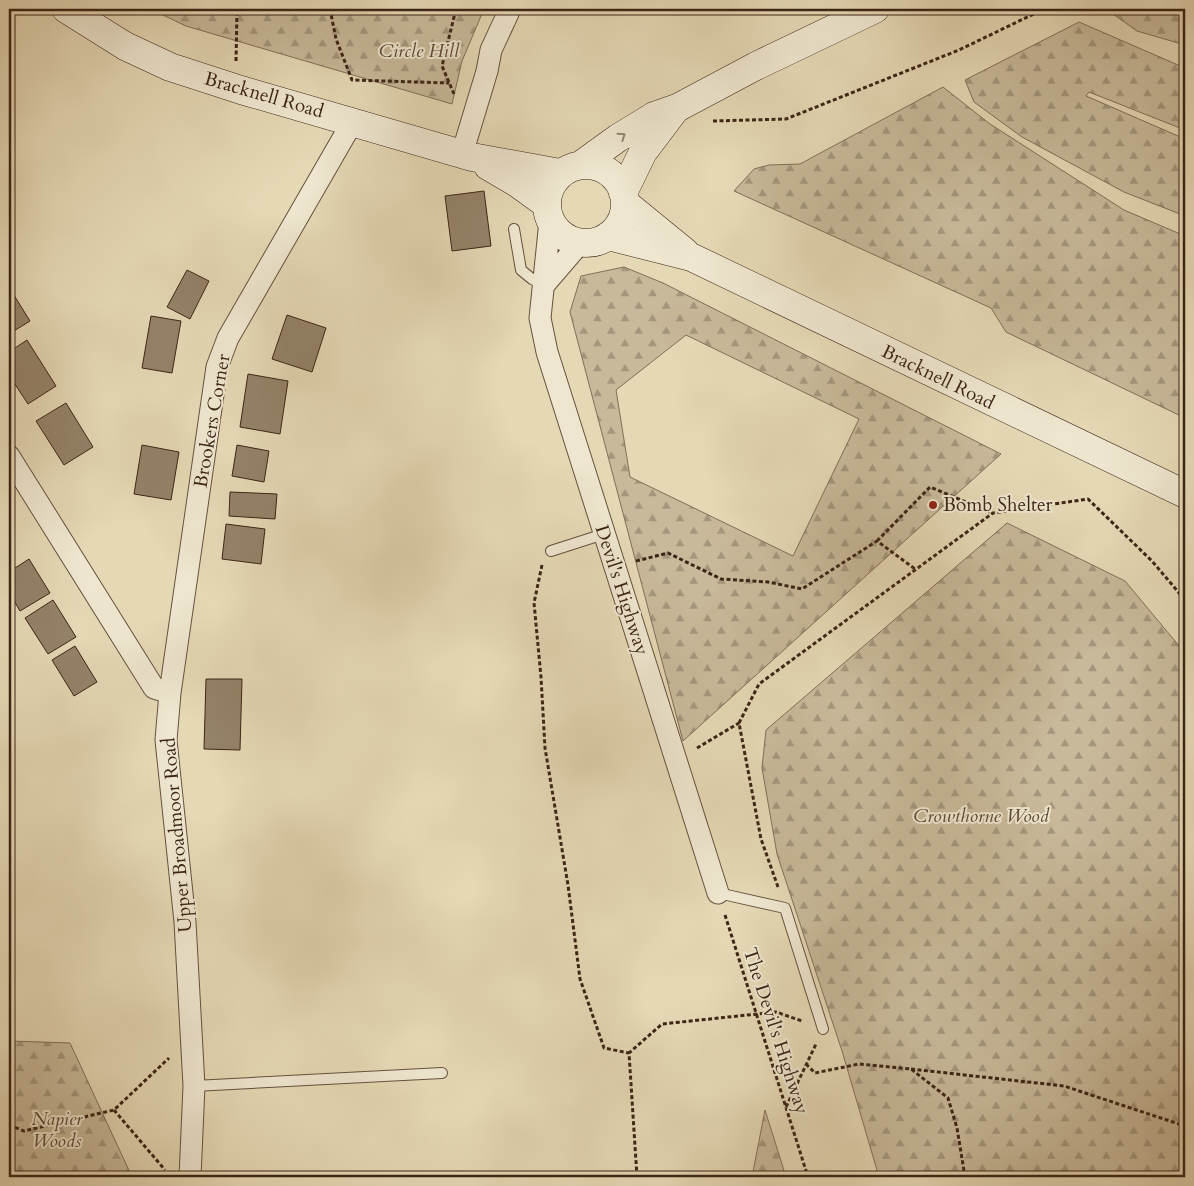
<svg xmlns="http://www.w3.org/2000/svg" width="1194" height="1186" font-family="Cardo,serif">
<style>
.forest{fill:url(#forest-firs);stroke:#826e58;fill-rule:evenodd}
.building{fill:#948269;stroke:#3c2416}
.lines{fill:none;stroke-linecap:round;stroke-linejoin:round}
.lane-casing{stroke:#66513e;stroke-width:12}
.street-casing{stroke:#66513e;stroke-width:23}
.secondary-casing{stroke:#3c2416;stroke-width:29}
.path{stroke:#3c2416;stroke-width:3;stroke-dasharray:4 2.5;stroke-linecap:butt}
.lane{stroke:#eee6cf;stroke-width:10}
.street{stroke:#eee6cf;stroke-width:21}
.secondary{stroke:#eee6cf;stroke-width:28}
.oneway{stroke:#958572}
.poi-dot{fill:#8f2418;stroke:#eee6cf;stroke-width:2}
.labels{text-anchor:middle;dominant-baseline:central;stroke-width:4;stroke-linejoin:round;paint-order:stroke}
.park-label{font-size:19px;font-style:italic;fill:#5f4937;stroke:#eee6cf}
.street-label{font-size:19px;fill:#3c2416;stroke:#eee6cf}
.poi-label{font-size:19px;fill:#3c2416;stroke:#eee6cf;text-anchor:start}
</style>
<defs>
<pattern id="forest-firs" width="22" height="20" patternUnits="userSpaceOnUse" patternTransform="scale(1.25)"><rect width="22" height="20" fill="#c8b99a"/><path d="M5 1l3.5 6h-7zM16 11l3.5 6h-7z" fill="#a4967d"/></pattern>
</defs>
<rect width="100%" height="100%" fill="#e5d8b5"/>
<filter id="stains"><feTurbulence type="fractalNoise" baseFrequency=".004" numOctaves="4"/><feColorMatrix values="0 0 0 0 .2 0 0 0 0 .09 0 0 0 0 .02 0 0 0 .5 -.17"/></filter>
<radialGradient id="worn" r=".72"><stop offset=".6" stop-color="#630" stop-opacity="0"/><stop offset="1" stop-color="#630" stop-opacity=".3"/></radialGradient>
<path class="forest" d="M163,9H484L462,61L452,104L186,26L163,15Z
M1106,9H1185V45L1137,31Z
M1079,22L1185,68V130L1089,92L1086,96L1185,139V216L1124,192L1022,137L974,102L965,80Z
M943,87L990,124L1124,210L1185,236V418L1006,332L991,308L734,191L754,169L769,165L800,164Z
M624,267L663,283L1001,454L683,741L570,312L581,276ZM686,335L859,419L793,556L630,477L616,390Z
M1007,523L1125,581L1185,653V1177H879L842,1051L777,854L762,768L766,730Z
M9,1041L70,1043L132,1177H9Z
M765,1110L786,1177H752Z"/>
<path class="building" d="M484,191L491,246L452,251L445,196Z
M187,270L209,281L190,319L167,307Z
M12,292L30,321L9,334V294Z
M287,315L326,328L312,372L272,359Z
M151,316L181,321L172,373L142,368Z
M27,340L56,386L28,404L9,375V352Z
M248,374L288,381L280,434L240,427Z
M66,403L93,447L64,465L36,421Z
M142,445L179,452L171,500L134,494Z
M237,445L269,451L264,482L232,476Z
M230,492L277,494L275,519L229,516Z
M226,524L265,529L261,564L222,559Z
M29,559L50,593L20,611L9,592V572Z
M53,600L76,637L48,654L25,618Z
M75,646L97,682L74,696L52,660Z
M206,679H242L240,750L204,749Z"/>
<g class="lines">
<defs>
<path id="lane" d="M514,229L521,270L532,279L544,285
M551,551L604,534
M718,893L785,908L823,1029
M194,1086L442,1073"/>
<path id="street" d="M462,154L487,71L491,50L510,9
M550,221L540,318L547,352L718,893
M544,285L580,243
M9,456L154,688L170,693
M190,1177L194,1086L185,922L166,740L170,693L217,367L228,338L353,121"/>
<path id="secondary" d="M66,9L125,46L170,67L241,90L472,157L560,173
M582,164L618,138L654,116L677,108L756,66L875,9
M547 204a39 39 0 1 1 78 0a39 39 0 1 1-78 0Z
M488,166L517,183L546,204
M623,193L643,152L674,111
M625,203L685,252
M608,236L691,257L1185,494"/>
</defs>
<use href="#lane" class="lane-casing"/>
<use href="#street" class="street-casing"/>
<use href="#secondary" class="secondary-casing"/>
<path class="path" d="M330,9L336,39L352,80L449,83
M236,61L237,9
M454,94L442,66L456,9
M713,121L786,119L959,50L1044,9
M877,541L930,487L992,513
M636,561L668,553L721,579L768,582L802,589L877,541L915,569
M542,565L534,603L541,677L545,748L568,885L580,979L604,1048L629,1053
M697,748L739,723
M778,887L761,839L739,723L759,684L993,513L1088,499L1152,561L1185,600
M725,915L808,1177
M806,1064L815,1073L859,1064L911,1069L948,1098L957,1128L965,1177
M911,1069L1064,1086L1185,1126
M786,1107L816,1044
M114,1110L165,1170
M9,1125L24,1131L114,1110L169,1058
M637,1177L629,1053L662,1024L776,1012L802,1021"/>
<use href="#lane" class="lane"/>
<use href="#street" class="street"/>
<use href="#secondary" class="secondary"/>
</g>
<defs><path id="oneway-chevron" d="M-2-3.5L2.5 0L-2 3.5" fill="none" stroke-width="1.6" stroke-linecap="round" stroke-linejoin="round" transform="scale(1.25)"/></defs>
<use class="oneway" href="#oneway-chevron" transform="translate(622 136) rotate(-34)"/>
<circle class="poi-dot" cx="933" cy="505" r="5"/>
<g class="labels">
<g class="park-label">
<text x="419" y="51">Circle Hill</text>
<text x="981" y="816">Crowthorne Wood</text>
<text x="57" y="1119">Napier<tspan x="57" dy="22">Woods</tspan></text>
</g>
<g class="street-label">
<text transform="translate(264 95) rotate(16)">Bracknell Road</text>
<text transform="translate(938 377) rotate(26)">Bracknell Road</text>
<text transform="translate(212 421) rotate(-80)">Brookers Corner</text>
<text transform="translate(622 590) rotate(72)">Devil's Highway</text>
<text transform="translate(177 835) rotate(-95)">Upper Broadmoor Road</text>
<text transform="translate(776 1031) rotate(72)">The Devil's Highway</text>
</g>
<g class="poi-label">
<text x="943" y="505">Bomb Shelter</text>
</g>
</g>
<rect width="1194" height="1186" fill="none" stroke="#e5d8b5" stroke-width="30"/>
<rect x="10" y="10" width="1174" height="1166" fill="none" stroke="#3c2416" stroke-width="2.5"/>
<rect x="15" y="15" width="1164" height="1156" fill="none" stroke="#3c2416"/>
<rect width="100%" height="100%" filter="url(#stains)"/>
<rect width="100%" height="100%" fill="url(#worn)"/>
</svg>
